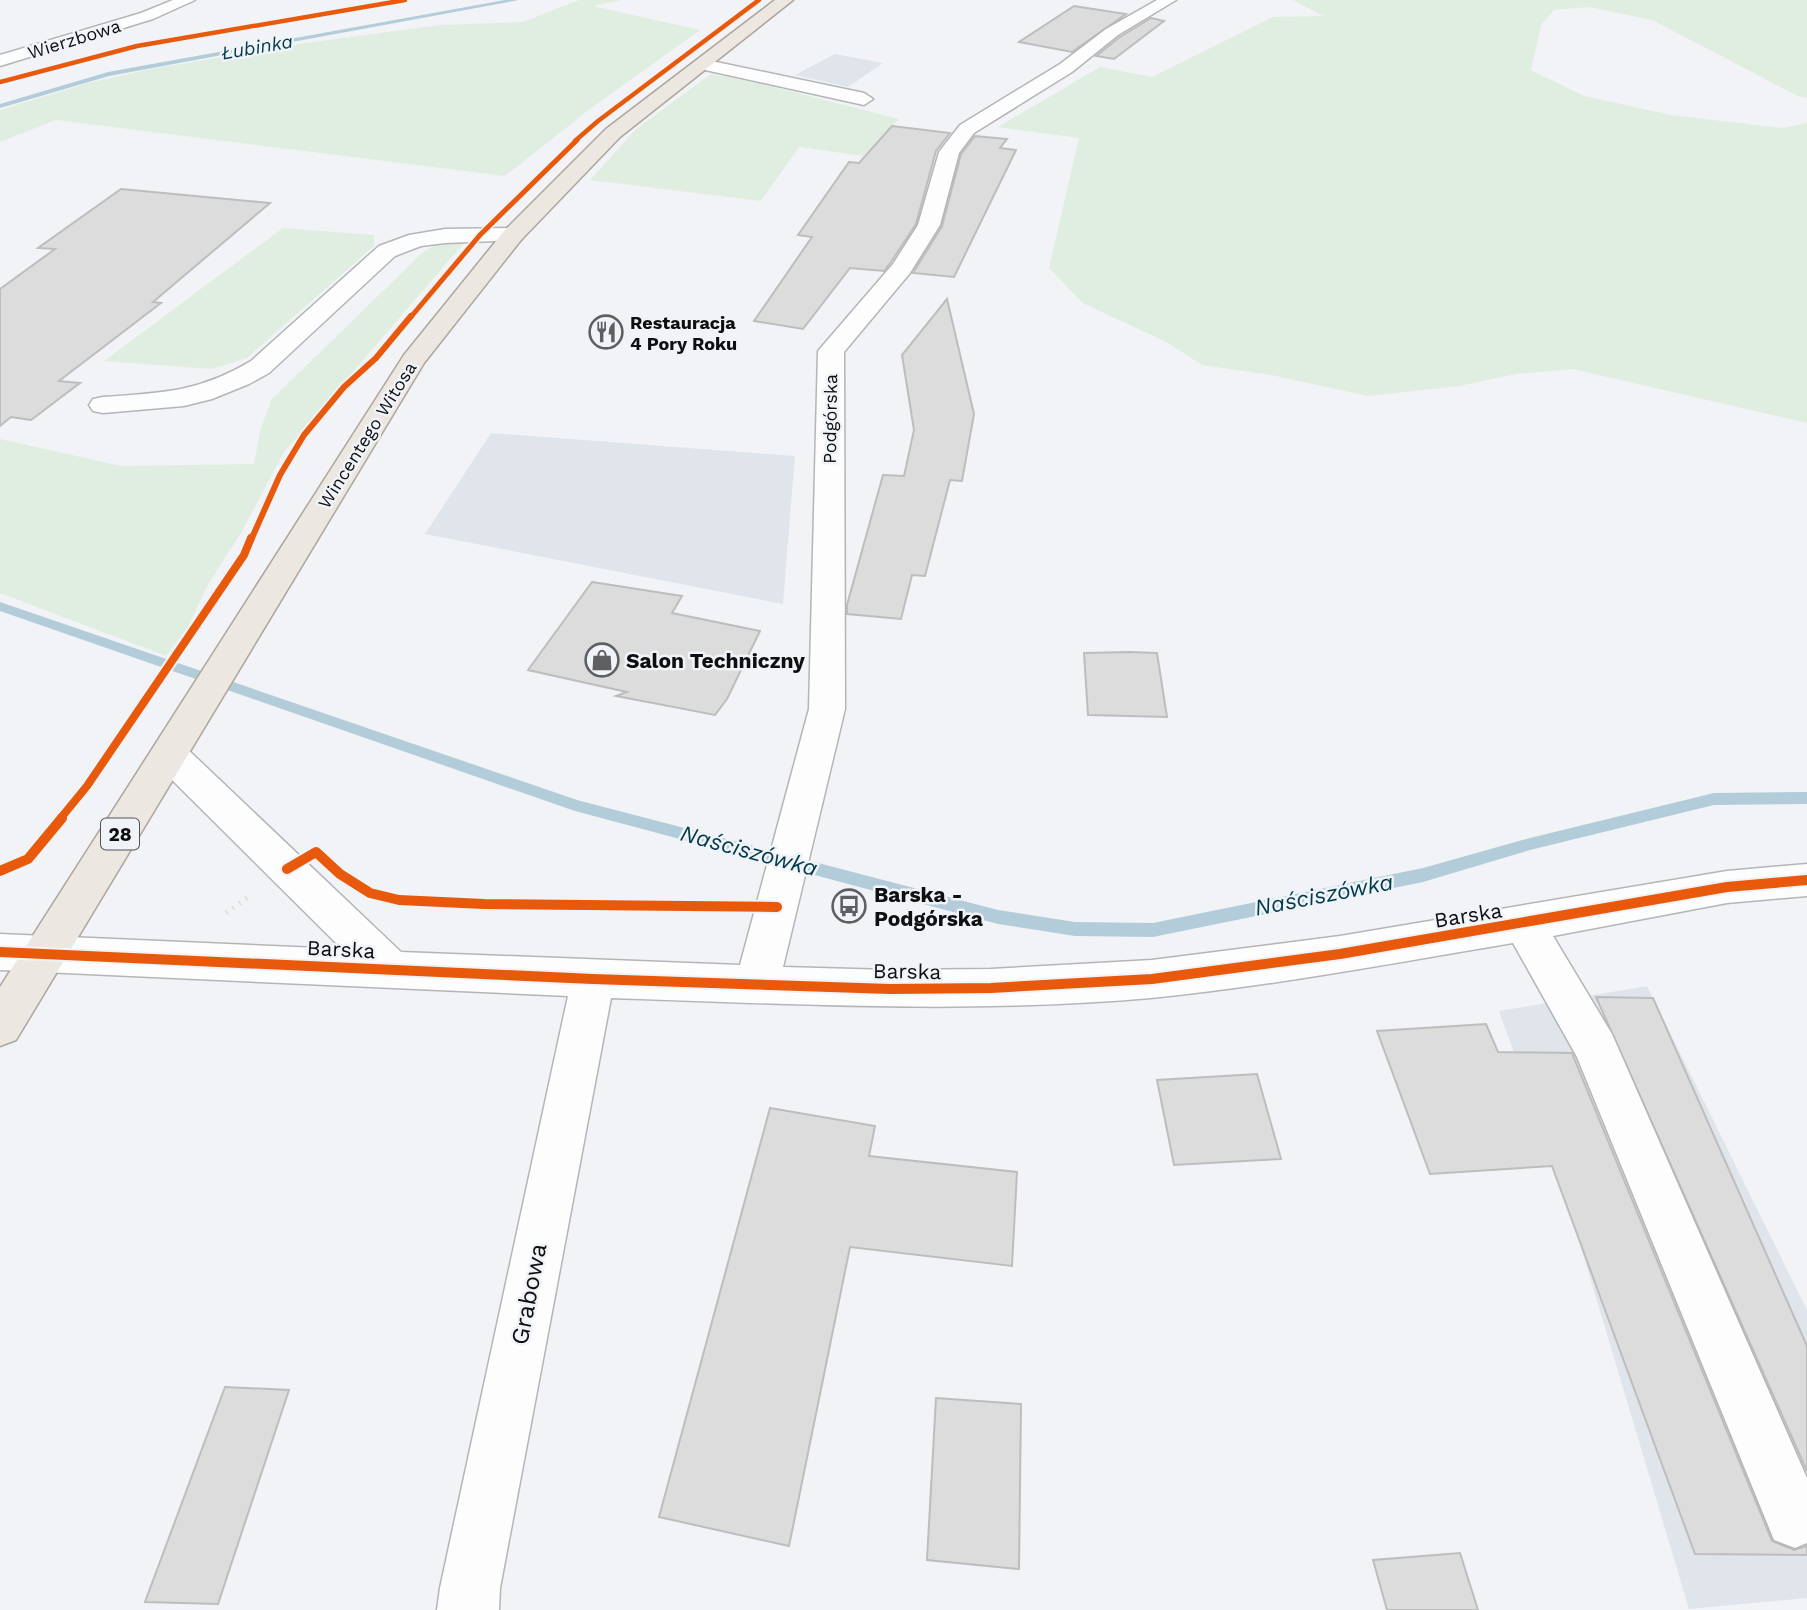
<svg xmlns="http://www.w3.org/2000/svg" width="1807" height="1610" font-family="'Work Sans',sans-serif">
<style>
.built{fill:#e0e5ec}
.green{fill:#e0eee1}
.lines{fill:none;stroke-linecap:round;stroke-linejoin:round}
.stream{fill:#b2cdd9;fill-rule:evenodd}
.building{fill:#dcdcdd;stroke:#bdbdbd;stroke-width:2}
.minor-casing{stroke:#b3b5b7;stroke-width:3}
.major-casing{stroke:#aea59c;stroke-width:3}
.path{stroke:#dfdfe0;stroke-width:5;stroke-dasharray:2 6;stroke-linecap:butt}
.minor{fill:#fdfdfe;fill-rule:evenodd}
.major{fill:#ede7e2;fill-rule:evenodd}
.cycleway-far4-casing{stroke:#f0f3f7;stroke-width:6}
.cycleway-far3-casing{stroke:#f0f3f7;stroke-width:8}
.cycleway-far2-casing{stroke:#f0f3f7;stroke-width:10}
.cycleway-far1-casing{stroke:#f0f3f7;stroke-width:12}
.cycleway-casing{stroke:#f0f3f7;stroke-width:14}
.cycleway-far4{stroke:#e8590c;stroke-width:4.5}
.cycleway-far3{stroke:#e8590c;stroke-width:5}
.cycleway-far2{stroke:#e8590c;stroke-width:6}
.cycleway-far1{stroke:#e8590c;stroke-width:8}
.cycleway{stroke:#e8590c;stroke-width:10}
.labels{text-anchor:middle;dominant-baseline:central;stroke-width:5;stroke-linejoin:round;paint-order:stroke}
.far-street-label{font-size:18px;fill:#0e0f10;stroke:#f0f3f7}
.far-poi-label{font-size:18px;font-weight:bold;fill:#0e0f10;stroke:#f0f3f7;text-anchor:start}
.far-water-label{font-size:19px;font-style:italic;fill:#013b4b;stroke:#f0f3f7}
.shield{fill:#f0f3f7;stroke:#525355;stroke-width:2}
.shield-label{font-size:19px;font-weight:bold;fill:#0e0f10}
.poi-label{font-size:21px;font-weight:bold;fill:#0e0f10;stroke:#f0f3f7;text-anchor:start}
.street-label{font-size:21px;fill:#0e0f10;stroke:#f0f3f7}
.water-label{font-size:23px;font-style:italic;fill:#013b4b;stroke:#f0f3f7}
.near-street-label{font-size:24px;fill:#0e0f10;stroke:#f0f3f7}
</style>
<rect width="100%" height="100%" fill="#f1f3f6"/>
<path class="built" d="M835,54L883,63L848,87L795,75Z
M491,433L795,456L783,604L425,534Z
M1647,986L1807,1310V1598L1689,1609L1563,1187L1499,1011Z"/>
<path class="green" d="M579,0H622L593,6L700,30L590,109L505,176L56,120L0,142V110L88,83L151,69L306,43L440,25L523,22Z
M1293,0H1807V98L1798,96L1652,20L1589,7L1554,10L1541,25L1531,70L1584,96L1671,115L1783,128L1807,123V423L1573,369L1516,374L1459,386L1368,396L1271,375L1202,365L1168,343L1083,303L1049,268L1079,138L998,127L1100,67L1152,77L1273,17L1323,16Z
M711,74L766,85L899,119L863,156L799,147L761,201L590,180L636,129Z
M283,228L374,235V246L247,358L212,369L104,361Z
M443,241L464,243L284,452L241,533L207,586L189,625L166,656L0,593V439L121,466L254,464L260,431L272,399L423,252Z"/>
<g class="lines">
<path class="stream" d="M505,0H519L109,76L0,108V104L108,72Z
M0,602L577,800L998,910L1075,922L1153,923L1423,868L1530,838L1714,793L1807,792V804L1714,805L1530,850L1423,882L1153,937L1075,936L998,924L575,811L0,611Z"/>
</g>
<path class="building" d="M1074,6L1126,14L1072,52L1019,42Z
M1151,18L1164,21L1114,59L1096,56L1120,37Z
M892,126L950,133L936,151L916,224L891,262L884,271L850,268L803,329L754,321L812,237L798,235L849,162L859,163Z
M975,136L1007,139L1000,148L1016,150L954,277L913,273L942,226L961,154Z
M121,189L270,203L153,302L161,303L59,381L80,383L31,420L11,417L0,426V289L55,249L38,248Z
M947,299L974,414L962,481L950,480L925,576L912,575L901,619L847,614V605L883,475L904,476L914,430L902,355Z
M592,582L682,596L672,613L760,631L727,699L715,715L616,696L627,692L528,670Z
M1129,652L1157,653L1167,717L1088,715L1084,653Z
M1596,997L1653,998L1807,1346V1471Z
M1486,1024L1498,1052L1572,1053L1772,1541L1794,1550L1807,1546V1555L1695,1554L1552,1166L1430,1174L1377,1031Z
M1257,1074L1281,1159L1174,1165L1157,1080Z
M770,1108L875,1126L869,1156L1017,1172L1012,1266L850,1247L789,1546L659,1517Z
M225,1387L289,1390L218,1604L145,1602Z
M936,1398L1021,1404L1019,1569L927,1560Z
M1460,1553L1478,1610H1387L1373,1560Z"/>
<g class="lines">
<defs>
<path id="minor" d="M173,0H195L153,19L0,66V55L141,13Z
M1157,0H1176L1118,35L1072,72L974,133L959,153L940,225L910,273L844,352L845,709L783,967L890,970L991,969L1152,960L1340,936L1727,871L1807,864V896L1727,903L1553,936L1612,1034L1807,1478V1543L1795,1548L1774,1540L1577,1057L1513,943C1393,963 1272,986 1151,998C971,1014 791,1004 611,998L500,1588L499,1610H437L440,1588L568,996L0,970V934L342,949L156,764L150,754L156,744L169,741L182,744L401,952L740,965L809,709L818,351L893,264L918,225L939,152L960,125L1060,64L1106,29Z
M702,59L864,93L873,99L864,105L696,68L693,64Z
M513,228L521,230L524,235L521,240L445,243L421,246L395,256L269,373L249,384L212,399L184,406L103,413L93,411L89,405L93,399L103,397C162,393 199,392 251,361L379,246L409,235L445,229Z"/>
<path id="major" d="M775,0H793L620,137L521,240L424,363L16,1040L0,1046V987L404,355L505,230L606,129Z"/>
</defs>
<use href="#minor" class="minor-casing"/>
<use href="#major" class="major-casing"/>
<path class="path" d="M226,913L250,896"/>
<use href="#minor" class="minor"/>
<use href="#major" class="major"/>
<defs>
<path id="cycleway-far4" d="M0,82L137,46L405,0
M575,141L598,121L759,0"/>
<path id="cycleway-far3" d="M410,318L480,235L577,140"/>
<path id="cycleway-far2" d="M251,540L280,475L304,435L344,387L376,358L411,316"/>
<path id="cycleway-far1" d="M60,819L87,786L244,555L251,538"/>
<path id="cycleway" d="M287,869L316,852L340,874L370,893L399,900L484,904L777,907
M0,871L28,859L62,818
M0,952L593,979L890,989L991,988L1152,979L1340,954L1727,887L1807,880"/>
</defs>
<use href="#cycleway-far4" class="cycleway-far4-casing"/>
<use href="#cycleway-far3" class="cycleway-far3-casing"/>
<use href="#cycleway-far2" class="cycleway-far2-casing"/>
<use href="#cycleway-far1" class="cycleway-far1-casing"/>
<use href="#cycleway" class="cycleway-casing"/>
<use href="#cycleway-far4" class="cycleway-far4"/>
<use href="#cycleway-far3" class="cycleway-far3"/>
<use href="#cycleway-far2" class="cycleway-far2"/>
<use href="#cycleway-far1" class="cycleway-far1"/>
<use href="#cycleway" class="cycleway"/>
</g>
<defs>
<symbol id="restaurant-ring" viewBox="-11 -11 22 22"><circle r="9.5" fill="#f0f3f7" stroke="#5d5f60" stroke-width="1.5"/><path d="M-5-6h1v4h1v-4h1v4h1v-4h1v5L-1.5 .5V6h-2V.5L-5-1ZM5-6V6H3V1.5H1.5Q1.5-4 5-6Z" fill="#5d5f60"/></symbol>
<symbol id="shop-ring" viewBox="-11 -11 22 22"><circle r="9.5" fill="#f0f3f7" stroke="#5d5f60" stroke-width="1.5"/><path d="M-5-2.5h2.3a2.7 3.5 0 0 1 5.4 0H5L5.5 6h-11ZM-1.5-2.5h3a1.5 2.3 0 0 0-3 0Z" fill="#5d5f60"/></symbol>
<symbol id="bus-ring" viewBox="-11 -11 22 22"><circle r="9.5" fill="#f0f3f7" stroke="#5d5f60" stroke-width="1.5"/><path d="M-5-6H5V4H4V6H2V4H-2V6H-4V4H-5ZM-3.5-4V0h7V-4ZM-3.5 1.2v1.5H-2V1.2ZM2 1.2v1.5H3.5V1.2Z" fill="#5d5f60"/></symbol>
</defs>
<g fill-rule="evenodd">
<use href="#restaurant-ring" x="587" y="313" width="38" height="38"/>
<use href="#shop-ring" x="583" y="641" width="38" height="38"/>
<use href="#bus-ring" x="830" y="887" width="38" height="38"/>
</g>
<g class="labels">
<g class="far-street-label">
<text transform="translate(74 39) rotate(-17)">Wierzbowa</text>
<text transform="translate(830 419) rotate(-89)">Podgórska</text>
<text transform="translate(367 435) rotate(-58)">Wincentego Witosa</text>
</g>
<g class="far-poi-label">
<text x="630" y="322">Restauracja<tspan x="630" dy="21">4 Pory Roku</tspan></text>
</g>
<g class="far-water-label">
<text transform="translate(257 47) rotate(-10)">Łubinka</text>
</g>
<rect class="shield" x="101" y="818.5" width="38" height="31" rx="5"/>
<g class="shield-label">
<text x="120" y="834">28</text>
</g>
<g class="poi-label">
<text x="626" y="660">Salon Techniczny</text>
<text x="874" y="894">Barska -<tspan x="874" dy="24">Podgórska</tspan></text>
</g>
<g class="street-label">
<text transform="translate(1468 915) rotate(-9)">Barska</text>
<text transform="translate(341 949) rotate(3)">Barska</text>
<text transform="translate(907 971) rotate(1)">Barska</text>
</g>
<g class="water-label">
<text transform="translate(749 851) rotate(15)">Naściszówka</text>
<text transform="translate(1324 895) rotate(-11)">Naściszówka</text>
</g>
<g class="near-street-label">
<text transform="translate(529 1294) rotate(-79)">Grabowa</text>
</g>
</g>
</svg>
